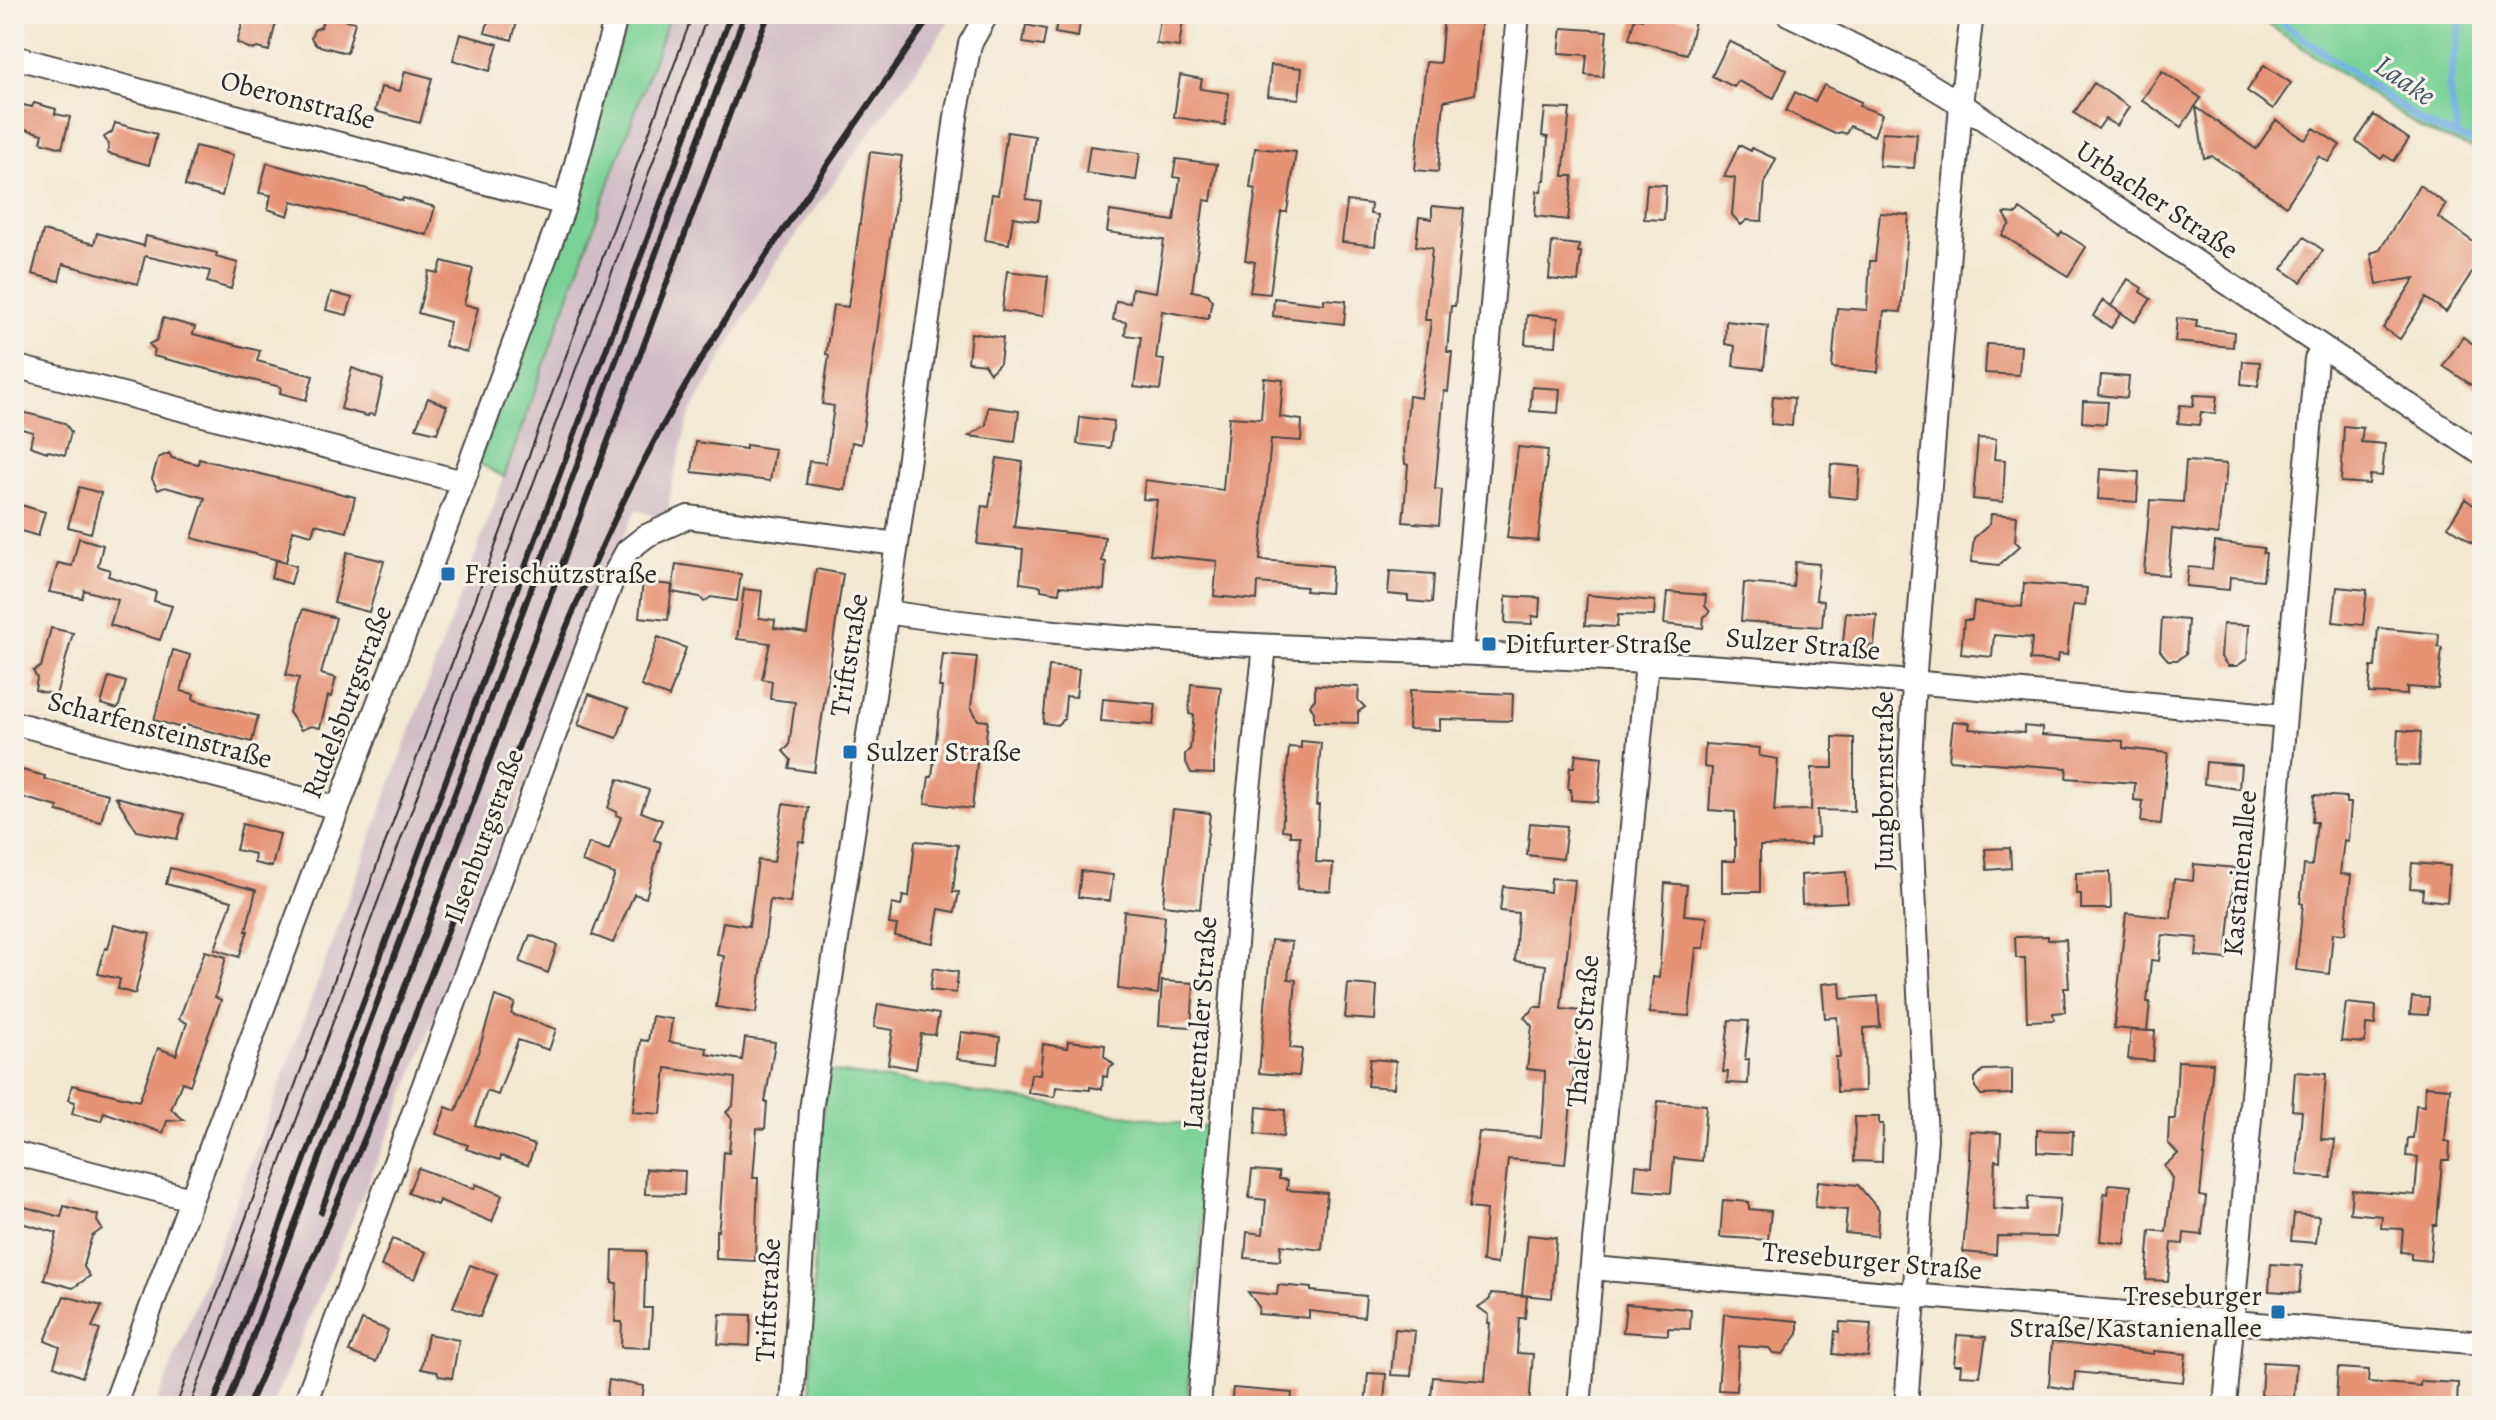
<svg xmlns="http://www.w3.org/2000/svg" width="2496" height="1420" font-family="Alegreya,serif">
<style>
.industrial{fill:#d2bdc6}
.green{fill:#7ad196;stroke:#527e60;stroke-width:2}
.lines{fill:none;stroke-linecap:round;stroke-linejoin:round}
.stream{stroke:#74afe5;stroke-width:7}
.building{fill:#e59275}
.minor-casing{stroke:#494744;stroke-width:26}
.minor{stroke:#fff;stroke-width:22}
.tram{stroke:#2b2b2b;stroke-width:2}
.rail{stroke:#2b2b2b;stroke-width:6}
.poi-dot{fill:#1f6fb2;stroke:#f7f3e8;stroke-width:3}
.labels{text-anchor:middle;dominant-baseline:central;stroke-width:6;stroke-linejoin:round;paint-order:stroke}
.street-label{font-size:28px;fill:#2b2b2b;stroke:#f7f3e8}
.poi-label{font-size:28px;fill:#2b2b2b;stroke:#f7f3e8;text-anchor:start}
.water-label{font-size:30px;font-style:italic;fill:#45596c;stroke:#f7f3e8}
</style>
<rect width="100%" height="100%" fill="#f7f3e8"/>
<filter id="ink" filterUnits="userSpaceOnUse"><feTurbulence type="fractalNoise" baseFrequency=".0125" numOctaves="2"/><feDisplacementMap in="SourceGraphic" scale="16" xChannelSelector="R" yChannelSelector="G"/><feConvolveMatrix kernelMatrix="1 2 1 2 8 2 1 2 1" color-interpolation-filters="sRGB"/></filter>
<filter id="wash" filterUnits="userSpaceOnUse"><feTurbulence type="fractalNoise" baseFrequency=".006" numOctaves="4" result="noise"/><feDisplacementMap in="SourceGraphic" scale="32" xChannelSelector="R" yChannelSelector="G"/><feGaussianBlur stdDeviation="1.8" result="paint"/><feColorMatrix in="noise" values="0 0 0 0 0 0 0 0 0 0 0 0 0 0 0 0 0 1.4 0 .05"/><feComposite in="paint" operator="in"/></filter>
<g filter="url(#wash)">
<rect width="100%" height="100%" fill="#f3e8d1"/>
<path class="industrial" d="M670,14H953L934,45L776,262L690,414L671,487L667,521L636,509L601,588L392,1127L272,1406H156L258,1144L504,477Z"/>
<path class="green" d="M628,14H670L504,477L479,463L575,206Z
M2253,14H2482V152L2423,130Z
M830,1071L1211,1128L1187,1406H810L818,1140Z"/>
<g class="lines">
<path class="stream" d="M2269,14L2426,125L2482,145
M2458,136L2449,88L2462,14"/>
</g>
<g id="blocks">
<path class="building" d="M245,14H278L269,51L257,48L253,50L237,43Z
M490,14H519L512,40L485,33Z
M1058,14H1081L1078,37L1055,33Z
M1161,14H1184L1179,47L1156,44Z
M1444,14H1482L1475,94L1444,101L1438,172L1415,170L1426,62L1440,63Z
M1643,14H1665L1695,21L1687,54L1629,39L1635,17L1642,19Z
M324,15L355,22L347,53L316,45L311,38L314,30L321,27Z
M1026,25L1046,29L1043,46L1023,43Z
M1562,28L1607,31L1603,77L1585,75L1587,55L1559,53Z
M460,34L498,44L490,71L453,60Z
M1729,41L1787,70L1774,98L1738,81L1734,87L1712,76Z
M1271,65L1302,68L1299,99L1268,96Z
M2264,65L2291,83L2273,109L2247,91Z
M405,71L432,78L420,123L375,111L381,87L400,91Z
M2162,71L2201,98L2181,127L2142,100Z
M1180,75L1202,79L1200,89L1229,93L1225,125L1174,117Z
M2094,83L2129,107L2117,126L2105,119L2098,129L2074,113Z
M1824,85L1861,102L1859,106L1882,114L1874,136L1850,126L1846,134L1841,132L1835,134L1786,111L1795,92L1815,102Z
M34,103L56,109L55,114L70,117L62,148L41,142L43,134L14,126L19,104L32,107Z
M2196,107L2256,149L2276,120L2305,140L2314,128L2340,145L2328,162L2319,156L2286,206L2212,156L2204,158Z
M1545,108L1570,109L1563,176H1573L1568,220L1535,216L1537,191L1541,192L1543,180H1545L1548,137L1542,136Z
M2374,115L2409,139L2394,161L2384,155L2381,159L2356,141Z
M115,123L157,134L149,165L107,153L109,145L104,137L112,132Z
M1007,132L1035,136L1026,199L1041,201L1038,221L1013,217L1009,244L985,240L992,194L998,195Z
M1882,132L1917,134L1914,168L1879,166Z
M1739,145L1751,151L1752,148L1776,159L1765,181L1762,221L1747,220L1741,225L1732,215L1735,178L1724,177Z
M195,146L233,155L222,196L185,186Z
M1090,146L1140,153L1136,180L1086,173Z
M1255,148L1296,152L1287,212H1281L1270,294L1250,292L1255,262L1245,260L1256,189L1250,188Z
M870,152L902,156L861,444L852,442L845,490L806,484L809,461L826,463L834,406L822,404L829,355L826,354L833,305L848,307Z
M1176,159L1217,164L1211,201L1204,200L1192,291L1208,294L1212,301L1208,319L1162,311L1156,359L1164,360L1160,390L1134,387L1141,337L1125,335L1126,322L1113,320L1116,301L1130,303L1132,288L1156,292L1164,240L1107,232L1110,211L1174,221L1180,178L1173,177Z
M267,163L364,188L402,201L403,198L435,207L427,235L292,201L288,216L268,209L271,195L259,193Z
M1647,184L1666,185L1664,220L1644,219Z
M2419,185L2446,204L2438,217L2482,248V257L2446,312L2426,298L2400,339L2383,328L2415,278L2377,284L2371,253L2380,250Z
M1347,201L1371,204L1370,214L1378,215L1375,246L1342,242Z
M1432,206L1464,209L1455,306H1451L1447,352H1452L1448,392L1444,391L1435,489L1442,490L1439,525L1403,522L1408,465L1405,464L1404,449L1409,396L1421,398L1431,320H1425L1432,248L1416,246L1419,217L1432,219Z
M2020,209L2059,236L2062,232L2086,247L2068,276L2002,235L2010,224L2004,213L2017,214Z
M1880,213L1909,215L1901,312L1884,311L1878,372L1832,368L1837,308L1867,310L1870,261H1875Z
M43,231L94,244L97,233L144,246L146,236L217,253L216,257L238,263L231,289L207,282L210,271L145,256L138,284L63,264L59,281L32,274Z
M2304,237L2323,250L2301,282L2282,269Z
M1552,242L1579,245L1578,252H1581L1578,282L1549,279Z
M442,261L473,269L464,304L478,308L467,352L445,346L450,322L418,313L429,271L438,273Z
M1007,271L1048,276L1043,316L1002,311Z
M2128,279L2142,288L2140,292L2151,299L2135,322L2111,306Z
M331,292L352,298L347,315L326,310Z
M1274,298L1324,304V299L1346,301L1344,324L1273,316Z
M2103,300L2121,313L2111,328L2093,316Z
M1527,315L1558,318L1556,346L1525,344Z
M163,318L195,327L193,334L260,351L257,361L313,376L306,400L280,393L281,387L153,356L155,350L149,344L157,340Z
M2177,318L2197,320L2196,327L2234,332L2233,347L2175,342Z
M1726,321L1768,326L1764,369L1733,366L1735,346L1725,344Z
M971,333L1003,338L1000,363L990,373L984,364L968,362Z
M2463,337L2482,350V392L2443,366Z
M1987,344L2021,346L2019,375L1985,373Z
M2243,361L2260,362L2258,386L2241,384Z
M352,368L383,380L375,415L369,414L368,416L341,409Z
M2101,375L2129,377L2127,398L2099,395Z
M1264,378L1283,380L1280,417L1302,420L1301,441L1271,439L1260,560L1332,566L1330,593L1305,591L1306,587L1258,583L1257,600L1214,596L1217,561L1150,554L1157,500L1143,499L1145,480L1223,490L1229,417L1261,419Z
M1532,387L1560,389L1558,413L1530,411Z
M2194,395L2217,396L2215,414L2201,412L2199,425L2178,423L2180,405L2193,406Z
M1773,396L1794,398L1792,426L1771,424Z
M428,398L447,406L437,433L416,428Z
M2083,401L2108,402L2106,424L2082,422Z
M988,407L1019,411L1015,442L969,436L986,425Z
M14,410L65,423L71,432L65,455L49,451L47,452L30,446L33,432L14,427Z
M1080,417L1114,421L1110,448L1077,444Z
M2344,426L2363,428L2361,442L2385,444L2382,476L2370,475L2369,484L2341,482Z
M1978,438L1996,439L1994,459L2005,460L2003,502L1973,499Z
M696,442L746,449V445L775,449L770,481L692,472Z
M1518,447L1548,450L1538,541L1507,538Z
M169,453L172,458L198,464L199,459L355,497L347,532L315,524L312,535L293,530L286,562L192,538L205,498L165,487L158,490L152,479L158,458Z
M997,458L1023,462L1014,527L1105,537L1102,561L1106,562L1104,590L1060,586L1059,593L1041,590V586L1020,583L1023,549L977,544L982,506L989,507Z
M2186,461L2227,464L2225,486H2223L2218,535L2172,529L2168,575L2144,573L2150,500L2183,502Z
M1831,464L1860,467L1858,499L1829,496Z
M2100,469L2139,472L2137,502L2098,499Z
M79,487L101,493L91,533L68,527Z
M2465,499L2482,511V549L2448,526Z
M14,503L45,512L38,536L14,529Z
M1991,514L2017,516L2015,541L2020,546L1999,565L1971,562L1974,538L1990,524Z
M79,538L103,545L98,566L110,570L108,576L156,592L154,601L172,606L160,640L110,625L118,600L84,590L82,598L49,592L58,563L72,566Z
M2215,542L2264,548L2263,553H2266L2263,580L2230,577L2229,590L2186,586L2188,567L2212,569Z
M347,552L384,561L369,612L334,603Z
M276,560L296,566L291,584L271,578Z
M1795,562L1819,564L1816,600L1824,601L1822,627L1741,621L1744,583L1793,587Z
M676,564L741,574L737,601L711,597L704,602L700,597L672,592Z
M816,569L843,574L814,772L789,768L791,760L783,751L789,746L795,702L770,699L772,681L762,679L770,643L737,639L744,589L762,591L759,618L775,620L774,628L807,633Z
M1390,571L1434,574L1432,603L1408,601V596L1388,594Z
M643,582L672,585L668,620L639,617Z
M2024,583L2087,588L2085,606L2073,605L2067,655L2058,654L2057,662L2030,660L2032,638L1994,635L1992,657L1961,654L1964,620H1972L1974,602L2022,607Z
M2337,587L2367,590L2363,625L2333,622Z
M1667,592L1706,595L1705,606L1710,612L1704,617L1703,628L1664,624Z
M1587,595L1655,601L1654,616L1618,615L1617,627L1585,625Z
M1506,596L1540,598L1539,617L1532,616V624L1505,623Z
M303,609L336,618L321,674L336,678L331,697L328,696L320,728L311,726L301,730L289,712L299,678L286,675Z
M1846,612L1877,615L1874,646L1864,645L1858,650L1853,644L1843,643Z
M2162,618L2188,620L2186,654L2177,660H2168L2160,651Z
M2223,624L2249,625L2247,659L2237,666H2228L2221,657Z
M51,628L73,633L56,695L35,690L37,678L33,671L41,667Z
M2378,628L2439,634L2438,647L2442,648L2438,689L2407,687V695L2369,693L2371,667H2375Z
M658,637L686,648L669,697L641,686Z
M173,650L190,655L181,691L194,694L193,699L198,701L258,716L252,742L186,725L185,729L154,720Z
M943,654L977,657L971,707L978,720L988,721L984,755L978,754L972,809L925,803L929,777H932L942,687H939Z
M1049,666L1079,669L1076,697L1066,696L1064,719L1057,725L1043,723Z
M109,677L126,682L118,709L101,704Z
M1191,684L1221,687L1214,746V774L1191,773L1185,760V754L1190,749L1194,715L1189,714Z
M1315,685L1359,687L1358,700L1365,707L1358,712V723L1314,722V712L1310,705L1315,699Z
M1410,690L1513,694L1512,721L1440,719V730L1408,729Z
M589,694L628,708L617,738L578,725Z
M1103,699L1156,704L1153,725L1101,721Z
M1953,721L1970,723L1969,729L2024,733V726L2042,728V735L2123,741V748L2168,753L2161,824L2141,822L2143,801L2134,800L2135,783L2066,778L2067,768L1949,760Z
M2398,730L2421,732L2419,766L2396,765Z
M1833,737L1854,738V811L1817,810L1818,837L1810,838V845L1760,846V892H1722V861H1735V812L1709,810L1712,768L1704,767L1705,744L1760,748L1759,756L1778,759L1774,811L1811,810L1812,768H1833Z
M1301,741L1321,743L1316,805H1319L1316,862L1333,863L1331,891L1297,889L1300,836H1290V831L1282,830L1289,747L1301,748Z
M1576,754L1602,757L1598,802L1571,800V789H1568L1570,767H1574Z
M2206,762L2241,765L2239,789L2204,784Z
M14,768L45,776L44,779L108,794L101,822L57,811L58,807L14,795Z
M618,779L649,790L641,812L662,820L654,840L661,842L646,898L634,894L613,943L592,935L615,874L582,862L589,843L609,850L621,817L616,815L617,812L608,808Z
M2314,795L2346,797V803H2351L2348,841L2344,840L2340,874L2351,875L2345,934L2333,933L2329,974L2296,970L2303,904L2300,903L2304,865L2312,866L2317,822H2312Z
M116,797L184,814L177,839L137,831Z
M783,804L809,808L804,842L799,841L790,903L770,900L756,1013L716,1007L724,956L717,955L723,922L749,926L758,860L774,862Z
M1173,809L1210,813L1200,909L1163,905Z
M1530,823L1567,826L1563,859L1527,855Z
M242,824L280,834L272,867L254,863L255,854L236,850Z
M915,841L958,845L953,892H959L955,912L939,909L933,943L895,936L897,925L889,924L892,904L901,906L903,896L909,897Z
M2010,848L2011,868L1987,870L1985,849Z
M2412,863L2450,866L2447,902L2422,899L2423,889L2410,888Z
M2194,864L2235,868L2226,959L2196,956L2198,938L2162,935L2159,961L2151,960L2147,1002H2150L2147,1031L2114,1028L2126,913L2171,918L2174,879L2193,881Z
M170,868L256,890L246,931H248L239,957L215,949L232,901L166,884Z
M1081,871L1113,875L1110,901L1078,897Z
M1846,872L1847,902L1802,904L1801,875Z
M2110,872L2111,909H2081V894H2076V873Z
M1551,878L1575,880L1561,1009L1580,1011L1565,1164L1508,1159L1497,1264L1482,1262L1486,1210L1469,1208L1479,1132L1541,1137L1544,1101L1545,1071L1527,1069L1532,1026L1524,1017L1531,1012L1534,1007H1542L1546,965L1515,961L1518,913L1500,911L1503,886L1550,892Z
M1665,883L1687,885L1684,915L1707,917L1704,948H1696L1689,1016L1649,1013L1653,977L1659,978Z
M1124,911L1165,916L1158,994L1118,989Z
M114,925L150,934L135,994L118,989L120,979L98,974L105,948L108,949Z
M530,935L557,945L548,973L520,962Z
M2048,936V940L2066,939L2069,988H2064L2065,1012L2053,1013L2054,1020L2027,1021L2025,958H2016L2015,937Z
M1271,940L1292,942L1288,979L1296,980L1290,1048L1302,1049L1299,1076L1259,1073Z
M205,951L226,957L215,997L221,1000L190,1085L182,1082L171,1109L184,1120L167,1121L163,1133L104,1112L101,1121L72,1114L75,1102L68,1100L72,1085L139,1101L158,1048L176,1055L187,1023L179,1019Z
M933,968L958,972L956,993L930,990Z
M1162,981L1194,983L1191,1027L1159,1025Z
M1840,982L1841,999L1878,996L1880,1027L1864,1028L1865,1091L1837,1092L1836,1057H1840L1837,1017L1825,1018L1822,984Z
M1348,984L1377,986L1375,1020L1345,1018Z
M495,996L515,1003L511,1014L556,1029L549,1050L518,1040L498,1095L487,1091L475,1125L535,1145L528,1165L501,1156L500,1160L466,1149L468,1145L436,1134L446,1107L456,1111L478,1053Z
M2412,997L2429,998L2428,1015L2410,1014Z
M2346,1003L2376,1006L2375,1025L2366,1024L2365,1043L2341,1041Z
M878,1004L939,1014L935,1035L921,1034L916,1069L888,1064L893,1030L874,1027Z
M652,1016L672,1019L669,1042L707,1048L706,1054L742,1060L745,1038L775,1042L765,1102H767L765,1129L757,1128L753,1178H758L755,1261L716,1259V1230L718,1231L720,1216L724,1152L729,1153L732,1119L726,1112L733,1106L735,1078L666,1068L661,1114L633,1112L641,1040L648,1041Z
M1729,1020L1749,1021L1745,1060L1749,1059L1748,1084L1727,1083L1728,1072H1723Z
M2131,1030L2155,1031L2153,1061L2128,1059Z
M961,1032L1000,1037L997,1064L957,1059Z
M1068,1041L1105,1045L1104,1056L1114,1065L1108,1069L1107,1077L1103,1076L1102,1089L1090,1087V1090L1056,1087L1055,1097L1028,1093L1031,1074L1040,1075L1043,1044L1067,1048Z
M1370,1059L1396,1061L1394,1088L1367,1086Z
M2178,1061L2213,1063L2200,1196L2206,1197L2202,1235L2184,1233L2183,1244L2172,1243L2168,1281L2146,1280L2150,1230L2166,1232L2172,1178L2164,1166L2178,1154L2168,1143L2169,1119H2175Z
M2012,1069V1094L1981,1095L1975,1087V1078L1983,1070Z
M2295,1072L2326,1074L2321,1139L2335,1140L2331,1178L2297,1175L2302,1111L2292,1110Z
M2425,1086L2450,1088L2445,1141L2450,1142L2449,1160H2442L2437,1225H2433L2430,1261L2411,1259V1253L2401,1252L2403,1229L2381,1228L2382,1216L2350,1213L2352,1190L2415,1195L2418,1157L2406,1156L2408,1138H2413L2416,1105L2424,1106Z
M1658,1101L1706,1105L1702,1161L1674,1158L1671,1193L1634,1190L1636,1165L1652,1167Z
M1257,1107L1285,1110L1283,1137L1255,1134Z
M1855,1117H1879V1124H1883L1882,1162L1854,1161Z
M2037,1130L2073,1131L2072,1154L2037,1152Z
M1970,1131L2001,1133L2000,1161L1995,1160L1993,1209L2027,1211L2028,1197L2060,1199L2057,1237L1997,1236L1996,1255L1963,1252L1971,1159H1969Z
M418,1168L474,1189L476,1184L502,1195L492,1222L439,1200L437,1205L408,1193Z
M646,1169L685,1171L684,1195L645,1194Z
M1252,1170L1279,1172V1179L1288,1180L1287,1190L1327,1193L1322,1250L1281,1245L1280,1261L1245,1258L1247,1232L1263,1234L1266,1200L1249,1198Z
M1818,1181L1858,1185L1879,1210L1877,1236L1845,1233L1847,1210L1815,1207Z
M2109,1184L2131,1186L2125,1244L2100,1241L2104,1193L2108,1194Z
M1723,1200L1749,1202V1209L1771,1211L1768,1240L1720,1237Z
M14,1204L61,1217L64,1206L98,1215L97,1221L102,1229L92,1236L84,1262V1267L90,1276L73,1288L44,1280L57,1233L14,1221Z
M2294,1214L2319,1216L2316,1243L2291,1241Z
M1528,1235L1556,1238L1552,1298L1522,1295Z
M392,1239L426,1252L415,1279L381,1266Z
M613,1250L646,1251L644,1308H652L650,1348L621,1347L622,1322H615L617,1283H612Z
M2271,1264L2302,1266L2299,1293L2269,1291Z
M470,1265L497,1275L480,1317L453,1307Z
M1278,1285L1311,1288V1291L1366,1296L1364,1317L1309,1311V1318L1258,1314L1259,1307L1248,1292L1277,1295Z
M1491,1293L1527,1296L1525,1318H1519L1517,1353L1533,1354L1529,1406H1430L1433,1377L1485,1381L1490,1323H1488L1489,1315L1478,1307L1490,1299Z
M64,1296L102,1306L92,1327L100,1330L82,1377L54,1366L60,1347L45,1341Z
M1626,1304L1691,1309L1690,1329L1668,1328V1335L1623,1332Z
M720,1314L751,1315L750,1346L718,1344Z
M1724,1314L1798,1321V1334L1783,1354L1773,1353L1769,1348L1739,1346L1736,1391L1718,1390Z
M362,1320L388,1330L376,1362L349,1352Z
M1840,1322L1871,1324L1868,1357L1833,1354L1835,1331L1839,1332Z
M1395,1329L1415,1331L1411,1376L1391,1375Z
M428,1334L459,1340L452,1378L439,1376L437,1372L421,1369Z
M1957,1335L1986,1337L1980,1376L1960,1375L1961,1365H1954Z
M2052,1342L2154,1354V1351L2186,1354L2183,1382L2075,1372L2074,1390L2049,1386Z
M2263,1362L2296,1364L2294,1398L2261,1395Z
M2338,1368L2369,1370L2368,1382L2420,1386L2421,1381L2458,1383L2457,1406H2380V1404L2336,1400Z
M1368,1373L1386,1374L1384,1406H1365Z
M609,1380L644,1386L641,1406H605Z
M1233,1388L1292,1393L1291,1406H1231Z"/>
</g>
</g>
<g filter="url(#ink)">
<use href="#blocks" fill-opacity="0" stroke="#494744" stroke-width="2"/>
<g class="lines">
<defs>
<path id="minor" d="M1788,14L1912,74L1961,104L2482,454
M14,57L565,204
M14,366L463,482
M886,612C1138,650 1392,647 1645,662C1858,675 2071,697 2284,716
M1461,653L1518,14
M14,723L338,808
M14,1153L191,1199
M1592,1268L2482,1343
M114,1406L338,808L463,482L565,204L617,14
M304,1406L615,573L627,551L646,536L688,517L897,544
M792,1406L811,1110L897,544L957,110L970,44L987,14
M1199,1406L1247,807L1265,646
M1579,1406L1647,662
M1906,1406L1926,1138L1909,784L1914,683L1961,104L1972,14
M2225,1406L2316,359L2324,348"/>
</defs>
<use href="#minor" class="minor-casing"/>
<use href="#minor" class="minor"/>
<path class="tram" d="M176,1406L693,14
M190,1406L708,14"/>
<path class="rail" d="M321,1212L752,54L769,14
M213,1406L731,14
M227,1406L745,14
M248,1406C311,1263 375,1120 431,974C495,811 552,645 630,488C714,320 826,168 932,14"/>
</g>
</g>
<g class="poi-dot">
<rect x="440" y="566" width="16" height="16" rx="4"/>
<rect x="1481" y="636" width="16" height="16" rx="4"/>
<rect x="842" y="744" width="16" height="16" rx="4"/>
<rect x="2270" y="1304" width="16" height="16" rx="4"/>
</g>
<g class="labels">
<g class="street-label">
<text transform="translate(298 100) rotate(15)">Oberonstraße</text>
<text transform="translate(2157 200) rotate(34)">Urbacher Straße</text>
<text transform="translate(1803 644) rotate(5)">Sulzer Straße</text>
<text transform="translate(849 655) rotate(-81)">Triftstraße</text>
<text transform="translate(347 702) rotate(-69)">Rudelsburgstraße</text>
<text transform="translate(160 730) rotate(15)">Scharfensteinstraße</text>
<text transform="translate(1884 781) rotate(-90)">Jungbornstraße</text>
<text transform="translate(484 836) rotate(-70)">Ilsenburgstraße</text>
<text transform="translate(2240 873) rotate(-85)">Kastanienallee</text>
<text transform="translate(1200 1023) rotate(-86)">Lautentaler Straße</text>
<text transform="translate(1583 1031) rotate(-85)">Thaler Straße</text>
<text transform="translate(1872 1261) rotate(5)">Treseburger Straße</text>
<text transform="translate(768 1300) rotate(-87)">Triftstraße</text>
</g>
<g class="poi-label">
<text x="464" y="574">Freischützstraße</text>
<text x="1505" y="644">Ditfurter Straße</text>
<text x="866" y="752">Sulzer Straße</text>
<text x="2262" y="1296" text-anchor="end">Treseburger<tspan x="2262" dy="32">Straße/Kastanienallee</tspan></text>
</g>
<g class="water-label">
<text transform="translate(2405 80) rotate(34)">Laake</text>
</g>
</g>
<rect width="2496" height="1420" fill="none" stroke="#f7f3e8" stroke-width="48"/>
</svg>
